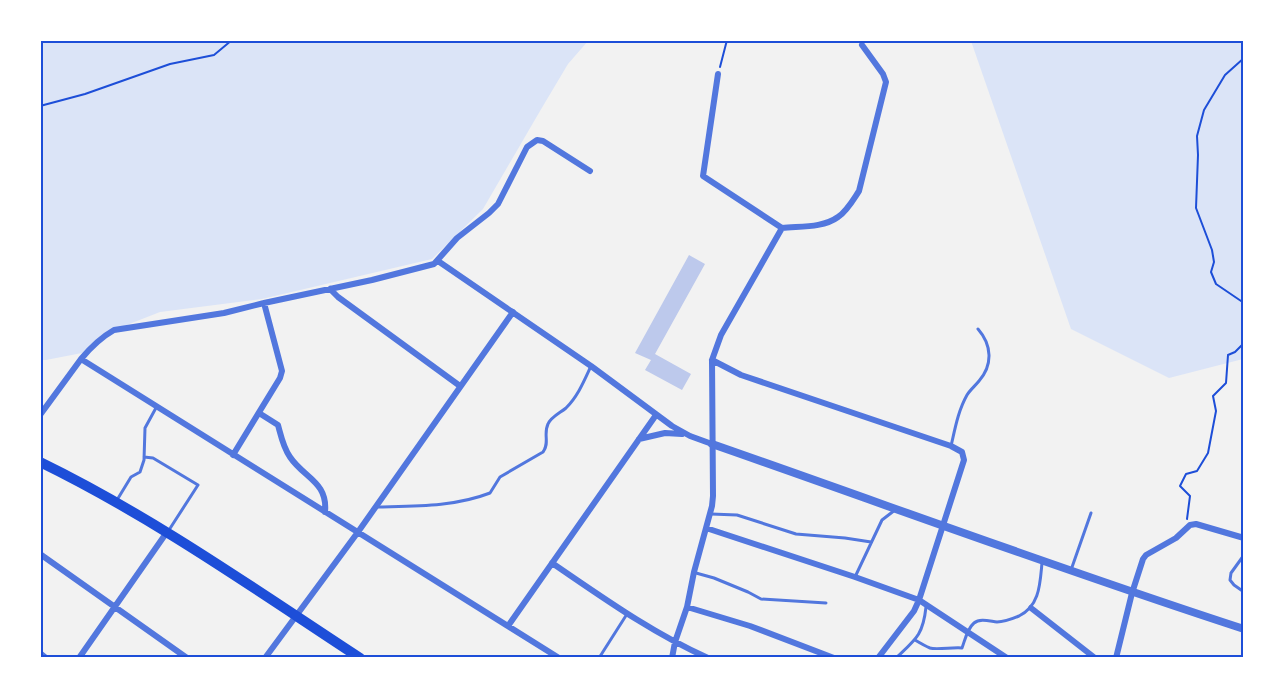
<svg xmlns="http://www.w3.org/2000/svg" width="1284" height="698" font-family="'Archivo Narrow',sans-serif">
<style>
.green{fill:#dbe4f7}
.building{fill:#bdc9ec}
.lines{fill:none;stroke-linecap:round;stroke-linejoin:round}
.path{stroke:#1d4ed8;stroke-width:2}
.service{stroke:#5277de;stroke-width:3}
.minor{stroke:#5277de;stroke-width:6}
.tertiary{stroke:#5277de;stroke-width:8}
.primary{stroke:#1d4ed8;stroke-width:10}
.neatline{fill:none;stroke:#1d4ed8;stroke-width:2}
</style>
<rect width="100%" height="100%" fill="#f2f2f2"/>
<path class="green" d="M41,41H588L568,64L540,111L483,209L432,259L262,299L160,312L114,330L87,352L46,360H41Z
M971,41H1243V359L1169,378L1071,329Z"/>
<path class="building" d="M689,255L705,264L655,354L691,374L682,390L645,370L651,360L635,353Z"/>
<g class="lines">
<path class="path" d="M1244,58L1225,75L1204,110L1197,136L1198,155L1196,208L1212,250L1214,262L1211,272L1216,284L1244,303
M720,67L727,40
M40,106L85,94L170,64L214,55L232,40
M1187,519L1190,496L1180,486L1186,474L1197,471L1208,453L1216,411L1213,396L1226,383L1228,355L1235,352L1244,343"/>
<path class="service" d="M951,446C955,429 958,411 967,395C970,390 975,386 979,381C993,365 992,345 978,329
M144,457L153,458L198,485L169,530
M117,500L131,477L140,472L144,460L145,428L157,406
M377,507C415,506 454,507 490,493L500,477L543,452C550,443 543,434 548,424C551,417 560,413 566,408C578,396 584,381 591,366
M711,514L737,515L796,534L845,538L871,542
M1244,555L1231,573L1230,580L1234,585L1244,592
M1071,570L1091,513
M696,573L714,578L748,592L761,599L826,603
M855,577L882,520L895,510
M915,640C920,643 925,646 930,648C936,650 954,647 962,648C965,640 967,629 974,623C980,618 989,621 997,622C1004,622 1012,619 1019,616C1040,606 1040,583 1042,563
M599,658L627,614
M896,658C916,639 923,635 926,607"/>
<path class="minor" d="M782,228C800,226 823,228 838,217C847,211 853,200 859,191L886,82L883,74L862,45
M438,261L591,366L672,426L690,436L712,444
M330,289L338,297L460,386
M81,359C91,347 100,338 114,330L224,313L264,303L372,280L434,264L457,238L489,213L498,204L527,147L537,140L543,141L590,171
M712,360L741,375L951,446L962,452L964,460L919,600L914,611L878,658
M259,413L278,425C281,436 283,447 290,457C304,478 328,482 325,512
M40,415L81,359L559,658
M639,439L665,433L682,434
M233,455L280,378L282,371L264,303
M706,528L855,577L919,600L1007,658
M40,554L187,658
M552,563C602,597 652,633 708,658
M687,607L750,626L834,658
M1031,608L1095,658
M508,626L656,415
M40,653L46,658
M79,658L167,532
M265,658L358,532L513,312
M672,658L675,642L687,607L694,572L712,506L713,496L712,360L721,335L782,228L703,176L718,74
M1116,658L1132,593L1143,559L1146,555L1176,538L1190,525L1196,524L1244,538"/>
<path class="tertiary" d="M712,444C890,506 1065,571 1244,629"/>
<path class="primary" d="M40,462C153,517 256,590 360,658"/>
</g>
<rect width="1284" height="698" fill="none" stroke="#ffffff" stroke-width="84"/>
<rect x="42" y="42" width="1200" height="614" class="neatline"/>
</svg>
